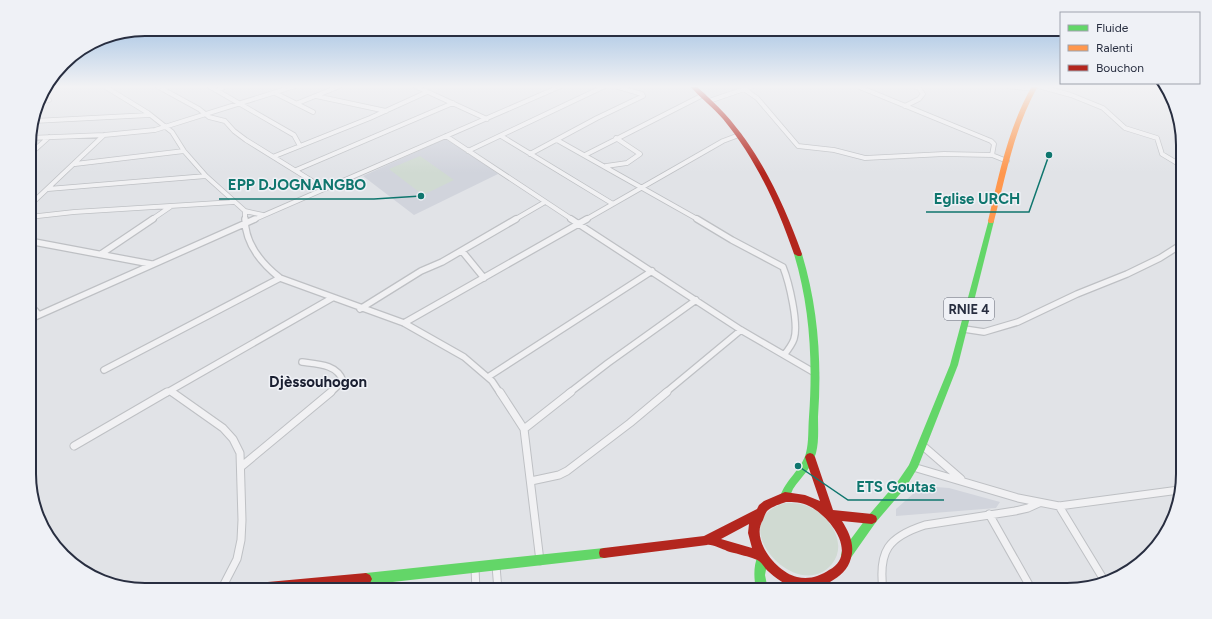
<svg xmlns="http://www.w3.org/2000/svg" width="1212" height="619" font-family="Figtree,sans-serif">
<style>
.built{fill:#d1d4dc}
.green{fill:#d0dad2}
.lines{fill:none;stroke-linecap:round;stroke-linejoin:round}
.street-far2-casing{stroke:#bec0c4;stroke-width:5.5}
.street-far1-casing{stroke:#bec0c4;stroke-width:8}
.street-casing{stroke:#bec0c4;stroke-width:9}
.street-far2{stroke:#f1f1f3;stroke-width:4}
.street-far1{stroke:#f1f1f3;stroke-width:5.5}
.street{stroke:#f1f1f3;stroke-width:7}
.fast{fill:#63d668;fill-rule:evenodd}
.slow{fill:#ff974d;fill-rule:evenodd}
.jam{fill:#b3261e;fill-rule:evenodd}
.labels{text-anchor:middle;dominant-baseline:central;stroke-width:3;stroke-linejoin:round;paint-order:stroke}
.shield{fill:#eff1f6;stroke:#646877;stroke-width:1}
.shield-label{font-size:13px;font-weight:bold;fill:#282e40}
.neighbourhood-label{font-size:15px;font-weight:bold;fill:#1a1f31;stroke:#eff1f6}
.rim{fill:none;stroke:#282e40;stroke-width:2}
.leader{fill:none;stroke:#0f766e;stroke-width:1.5}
.callout-dot{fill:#0f766e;stroke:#eff1f6;stroke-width:1.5}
.callout-label{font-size:15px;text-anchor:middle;font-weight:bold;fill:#0f766e;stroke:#eff1f6;stroke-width:3;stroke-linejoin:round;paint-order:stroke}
</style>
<rect width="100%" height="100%" fill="#e1e3e7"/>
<path class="built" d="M447,138L498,174L414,215L363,176Z
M922,486L949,488L1000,502L996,508L896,516V509Z"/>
<path class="green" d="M420,156L454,180L423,195L389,169Z
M785,503C793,503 800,503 807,506C828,513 849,543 832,564C797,606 721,521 785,503Z"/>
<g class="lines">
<defs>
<path id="street-far2" d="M104,86L148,113L172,132L184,151L206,176L245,211L263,215
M157,86L199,109L209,117L225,121L234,131L246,140L325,189
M209,86L294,135L300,146
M415,86L487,119
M857,86L991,141L994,144L992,155L1007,161
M1008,86L1033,89
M1038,86L1071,95L1103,108L1125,128L1157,138L1162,154L1182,166
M744,89L757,98L798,146L834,150L865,158L944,154L993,155
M217,90L227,86
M275,93L313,112
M316,96L386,111
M39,101L49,100
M709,101L753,86
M298,103L340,86
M905,106L919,99L923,94L919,88L914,86
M34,121L149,115
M446,136L573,220
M501,136L613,204
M29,138L104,135L155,130L295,86
M557,140L699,220
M468,151L605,86
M530,154L597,118L643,96L642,94L615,86
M29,155L49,137
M585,155L703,95
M275,156L370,118L427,92
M75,164L184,151
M606,166L627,163L640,154L616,138
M296,170L453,103
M48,189L206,176
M29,206L104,135
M29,217L74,212L234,202
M151,220L170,207
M245,220V211
M253,220L561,86
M514,220L545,202
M585,220L723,141L739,135"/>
<path id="street-far1" d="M245,219C245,244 261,263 280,278L404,323L464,357L492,381L500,393
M571,219L741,330L815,373
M697,219L732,240L783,267C789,282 799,324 794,339C792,345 788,350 784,355
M29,241L151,264
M462,251L484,278
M101,254L153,219
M30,305L39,315
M360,309L421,271L442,262L516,219
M30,319L255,219
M404,323L587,219
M964,329L984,332L1018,322L1077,294L1127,274L1160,258L1182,244
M302,362C317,364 337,364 343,381L330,393
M104,370L280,278
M488,377L652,271
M170,391L173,393
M166,393L332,298
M569,393L608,363L696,300
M665,393L741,330"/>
<path id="street" d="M172,392L223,428L233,439L240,453L242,520L241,540L237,559L221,590
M500,392L524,429L540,561
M524,429L571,392
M74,446L167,392
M923,446L961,479
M242,466L331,392
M913,467L1018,498L1059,506L1179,490
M531,481L559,475L567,471L630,423L667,392
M1059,506L1104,580
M989,514L1032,590
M496,566L498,590
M475,568L476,590
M883,590C878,551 888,537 925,525L1015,511L1028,508L1039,503"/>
</defs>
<use href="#street-far2" class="street-far2-casing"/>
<use href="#street-far1" class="street-far1-casing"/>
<use href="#street" class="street-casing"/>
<use href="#street-far2" class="street-far2"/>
<use href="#street-far1" class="street-far1"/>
<use href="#street" class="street"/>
<path class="fast" d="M989,219H993L994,221L958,365L918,467L906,487L876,522L850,559L846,560L842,559L841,555L842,551L868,516L898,481L909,465L950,365Z
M795,252H798L802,254C818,307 822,361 818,417C818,428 819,442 816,453C812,468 801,477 793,489C791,493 790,497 789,500L785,502L781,500L780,497C785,480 802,469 806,453C809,442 808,428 809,417C813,361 810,307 794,254Z
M604,548L608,549L609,553L608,557L604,558L366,585L362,583L360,579L362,575L366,573Z
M762,554L766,555L768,559L765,575L768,590H756C754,578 753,567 758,555Z"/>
<path class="slow" d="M1032,86H1038C1014,128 1006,175 994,221L993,223H989L988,221C999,175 1008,128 1032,86Z"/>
<path class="jam" d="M690,86H696C706,95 716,104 725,114C761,154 784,204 802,254L801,256H798L794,254C777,205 756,159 723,119C713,107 700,98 690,86Z
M810,453L813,454L815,457L833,510L872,514L876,516L877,519L876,522L872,524L842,521C849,532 855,545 851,558C848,570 840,576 830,582C808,594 787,589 769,572C765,569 763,564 759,561C756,558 733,553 727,551C722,549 712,544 707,545C673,549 638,554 604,558L600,557L599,553L600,549L604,548L704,536L757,509L759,505L764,501L785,492L805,495L820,501L805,457L807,454ZM786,502C793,502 802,502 809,506C830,516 859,554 829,570C820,576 809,580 797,577C777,572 750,540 763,520C764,517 765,514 767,511C771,507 780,504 786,502ZM749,524L748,533L752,548L721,539Z
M366,573L370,575L372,579L370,583L366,585L308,590H240L242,586L246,584Z"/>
</g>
<linearGradient id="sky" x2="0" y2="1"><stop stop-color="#91b7df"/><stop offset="0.5" stop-color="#f2f2f4"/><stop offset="1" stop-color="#f2f2f4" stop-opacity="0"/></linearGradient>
<rect width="1212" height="173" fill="url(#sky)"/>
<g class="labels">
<rect class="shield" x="944" y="298" width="50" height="22" rx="3"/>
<g class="shield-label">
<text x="969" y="309">RNIE 4</text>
</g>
<g class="neighbourhood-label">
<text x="318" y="382">Djèssouhogon</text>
</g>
</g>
<path d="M0 0H1212V619H0ZM145 36H1067A109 109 0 0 1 1176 145V474A109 109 0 0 1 1067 583H145A109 109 0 0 1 36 474V145A109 109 0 0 1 145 36Z" fill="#eff1f6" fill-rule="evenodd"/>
<path class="rim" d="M145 36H1067A109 109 0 0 1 1176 145V474A109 109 0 0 1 1067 583H145A109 109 0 0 1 36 474V145A109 109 0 0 1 145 36Z"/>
<path class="leader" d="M421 196L374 199H219M1049 155L1029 212H926M798 466L848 500H944"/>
<g class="callout-dot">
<circle cx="421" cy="196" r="4"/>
<circle cx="1049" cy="155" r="4"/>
<circle cx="798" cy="466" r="4"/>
</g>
<g class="callout-label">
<text x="297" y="190">EPP DJOGNANGBO</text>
<text x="977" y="204">Eglise URCH</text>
<text x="896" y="492">ETS Goutas</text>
</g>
<rect x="1060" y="12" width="140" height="72" fill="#eff1f6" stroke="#9fa3ad"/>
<rect x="1068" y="25" width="20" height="6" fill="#63d668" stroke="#9fa3ad"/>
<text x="1096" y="32" font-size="12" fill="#282e40">Fluide</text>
<rect x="1068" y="45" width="20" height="6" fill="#ff974d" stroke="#9fa3ad"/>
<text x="1096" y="52" font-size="12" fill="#282e40">Ralenti</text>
<rect x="1068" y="65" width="20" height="6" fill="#b3261e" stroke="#9fa3ad"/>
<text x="1096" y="72" font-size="12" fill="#282e40">Bouchon</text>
</svg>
